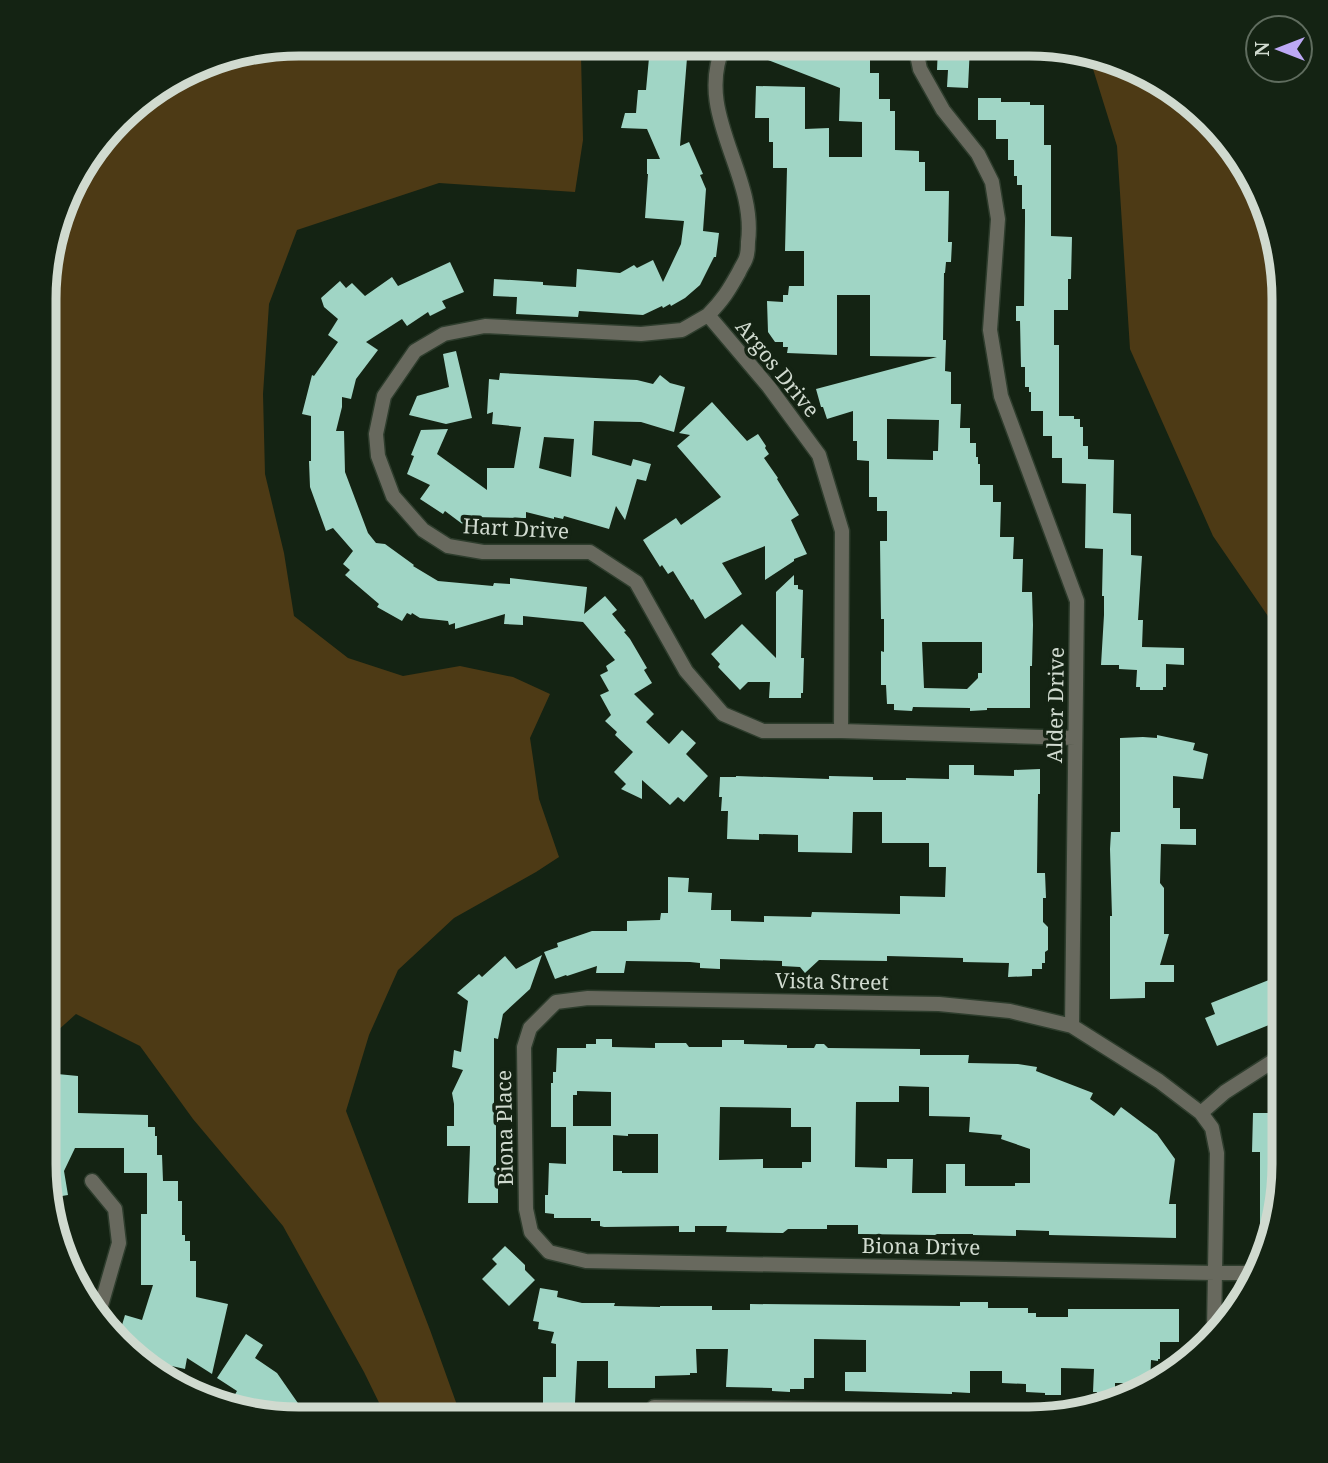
<svg xmlns="http://www.w3.org/2000/svg" width="1328" height="1463" font-family="'Noto Serif',serif">
<style>
.green{fill:#4d3a15}
.building{fill:#a0d5c5;fill-rule:evenodd}
.lines{fill:none;stroke-linecap:round;stroke-linejoin:round}
.street-casing{stroke:#2e3d2d;stroke-width:17}
.street{stroke:#68695e;stroke-width:14}
.labels{text-anchor:middle;dominant-baseline:central;stroke-width:7;stroke-linejoin:round;paint-order:stroke}
.street-label{font-size:21px;fill:#d0dacf;stroke:#142313}
.rim{fill:none;stroke:#d0dacf;stroke-width:9}
</style>
<rect width="100%" height="100%" fill="#142313"/>
<path class="green" d="M299,44L578,45L581,56L583,140L575,192L439,183L297,230L269,304L263,394L265,474L284,553L294,616L348,658L403,676L460,666L513,677L550,694L530,738L539,799L559,857L536,872L454,918L398,970L369,1035L346,1111L430,1330L462,1419H387L364,1372L283,1226L193,1119L140,1046L76,1014L45,1042L49,250L78,172L131,107L217,57Z
M1089,56L1170,87L1241,158L1284,283V648L1272,622L1213,536L1130,349L1117,146Z"/>
<path class="building" d="M774,45H819L818,49H870V73H879V99H890V111H895V150L919,151V162H925V191H949L948,242H952L951,262H946L945,273H944L943,340H946L945,371L951,372V404H961L960,428H970V443H976V457H978V464H980V485H993V502H1001L1000,537H1014L1013,559H1023L1022,592H1032L1033,625L1032,666H1030V708H987V710L970,711V708L913,707L912,711L894,710V704H887L886,685H881V651L884,652V619H881L880,541H887V511H877V497H869V461L857,460V441H853V411L827,419L823,407H821L816,389L937,357L870,356V295H837V355L787,353L788,347H783V342H775L768,332L767,301L783,302V295H788L789,286H804V251H785L787,168H773V142H769V118H755L756,86L805,87V129L829,128V157H862V122L839,121L840,88L768,60ZM887,419L939,420L938,451H933V460L887,459ZM922,642H982V673H978V678L967,689L924,688Z
M938,46H970L968,88L947,87L948,70H937Z
M650,47L685,50V58H687L680,146L689,142L703,174L700,175L706,189L703,231L719,233L716,257H714L700,285L685,298L671,306L670,304L663,308L662,306L643,315L579,311L578,317L516,314L517,297L493,296L494,279L543,282V285L576,287L577,269L620,273L634,265L637,268L653,260L663,282L681,244L684,221L645,218L648,174H647V159H660L647,129L621,128L625,113H636L638,90H646Z
M978,98H1001V102H1030V105H1044V145H1051V236L1072,237L1071,279H1068V310H1054V345H1059V416H1074V419H1080V427H1083V446H1088V459L1114,460L1113,513L1131,514V555L1142,556L1138,620H1143L1142,647L1184,648V665L1166,664V687H1163V690H1140V687H1136L1137,670L1119,669V665H1101L1104,615V596H1102L1103,549L1085,548L1086,484L1062,483V458H1052V436H1043V411H1031V392H1029V387H1025V367H1021L1020,321H1016V306H1024L1025,221V209H1022V185H1017V176H1014V160H1008V139H996V120H978Z
M450,262L464,292L442,301L446,308L430,316L428,312L407,326L402,319L366,342L378,350L356,379L351,399L342,397V407L336,431H344L345,472L368,533L376,543L385,544L414,565L413,566L438,581L493,586L494,583L510,584V578L587,587L584,614L605,596L617,610L612,614L626,631L624,632L630,639L647,668L644,670L652,683L634,694L654,714L646,722L669,744L682,730L696,743L686,754L708,776L684,802L678,797L670,805L642,780V799L621,789L626,784L614,772L633,752L615,735L617,732L605,721L611,715L600,695L609,691L600,675L608,671L606,666L615,660L583,622L523,616V625L504,624L505,614L455,629V623L449,625L448,621L420,618L412,613L411,615L407,613L402,621L377,607L379,604L345,575L350,570L343,564L353,551L333,528L326,531L310,487L309,461H311V416L302,414L312,375L314,376L338,342L328,335L338,319L324,307L321,298L340,281L346,288L352,283L365,296L392,277L398,286Z
M456,351L472,418L446,424L409,415L417,396L449,387L443,354Z
M500,373L615,379L637,380L653,384L660,375L670,383L685,387L674,432L641,422L594,421L592,455L631,466L633,459L651,464L646,481L637,479L625,520L616,506L609,529L564,516L563,519L554,517V519L526,512V518L472,517L465,526L445,511L443,514L420,499L430,485L407,474L414,456L411,455L421,430L448,429L437,454L487,490V468H514L521,427L492,424L493,412L487,414L489,379L499,380ZM544,437L574,439L571,477L539,468Z
M712,402L747,441L758,434L766,446L765,448L769,454L764,458L778,478L777,479L799,515L791,520L807,554L794,559V561L765,580V546L722,563L742,594L705,619L693,599L691,600L673,571L668,574L662,565L660,567L643,540L676,518L681,525L721,497L677,446L690,435L679,433Z
M794,575V585H798V589L803,590L801,658H804L803,693H801V698H769L770,682H748L740,690L718,667L720,664L711,654L742,624L776,658V592Z
M1157,735L1195,743L1193,750L1208,754L1203,779L1173,776V808H1180V829H1196V845L1161,844L1160,883L1164,888V934H1169L1160,965H1174V982H1145V998L1110,999V916H1112L1110,849L1111,832H1120V738L1143,737L1157,738Z
M949,765H974V775L1014,776V770L1040,769V794H1038L1037,873H1045L1046,898H1043V922L1048,927V950L1045,952V963H1042V969H1032V976L1008,977L1009,963L963,962V958L887,956V961L819,960L805,973L800,967L782,966V961L720,959V969L700,968V963L690,962L626,961L624,973H596L597,966L567,976L566,975L555,979L544,952L558,947L557,943L592,931H627V921L660,920L661,913H668V877L689,878L688,892L712,893L711,910H731V921L764,922V916L811,917L812,912L900,914V896L945,897L946,867H929V843H882V812H853L852,853L798,852V835L759,834V840L727,839L728,811H721L722,797H719L720,777H736V776L829,779V776L873,777V780H906V778L949,779Z
M542,955L530,989L503,1014L498,1039L494,1038V1119H496V1186H498V1203H468L470,1146H447V1126H454V1104L452,1093L463,1070L452,1067L454,1050L461,1052L468,1001L457,993L479,974L482,977L505,956L516,969Z
M1284,974V1019L1217,1046L1205,1018L1215,1014L1211,1003Z
M596,1039H612V1047L655,1048V1043H686L689,1047H722V1040H744V1044L787,1045V1048H814L816,1044H824L828,1048L920,1049V1055H969L968,1063L1018,1064L1037,1067L1036,1071L1093,1093L1090,1099L1114,1116L1121,1107L1157,1134L1175,1159L1169,1204H1176V1238L1049,1235V1231L1016,1230V1236L973,1235V1234H937L935,1235L858,1234V1225H827V1229H788L783,1233L726,1232L727,1226H695V1232H679V1226L604,1227L600,1226V1221H591V1218H554V1214L545,1213V1195H548L549,1163L566,1164V1127H551V1083H553V1072H556L557,1048H586V1044H596ZM899,1086L929,1087V1116L970,1117L969,1132L1002,1135L1001,1139L1030,1149V1183H1015V1186H965V1164H946V1193H912L913,1159H887V1168L855,1167L856,1102H899ZM577,1091L611,1092V1126H573V1095H577ZM720,1107L791,1108V1127H811V1162H802V1168H763V1159L719,1160ZM628,1134H658V1173H622V1171H613V1135L628,1136Z
M47,1073L78,1076V1113L148,1115V1127H155V1136H157V1155H162L163,1181H178V1201H182V1235H185V1241H190V1261H196V1297L228,1304L212,1374L187,1358L185,1369L145,1360L119,1335L125,1315L142,1320L153,1285H141V1214H147V1173H124V1148H75L64,1171L68,1195L50,1198L44,1180V1169L52,1153V1118H48Z
M1253,1113H1279V1131H1281V1142H1284V1180L1264,1245H1260V1152H1252Z
M505,1246L525,1265V1270L535,1280L509,1306L482,1279L497,1264L492,1259Z
M540,1288L558,1291L557,1297L582,1303H615L614,1306L660,1307V1306H712V1310H750V1304L960,1306V1302H988V1308H1028V1313H1036V1317H1068V1309H1179V1342H1160V1359H1158V1361L1151,1360L1150,1383H1115V1395L1097,1401V1392H1093L1094,1369L1061,1368V1395H1045V1393L1026,1392V1384L1002,1383V1371H970V1393L952,1392V1394L845,1391V1372H866V1340L814,1339V1378H804V1389H790V1392L772,1391V1388L726,1387L728,1349H696L697,1373H690V1375L655,1376V1388H608V1361H577L575,1403H543V1377H556V1344L551,1343L554,1332L538,1329L539,1322L533,1321Z
M246,1334L263,1345L255,1358L277,1373L309,1419H283L247,1408L233,1398L237,1391L217,1378Z"/>
<g class="lines">
<defs>
<path id="street" d="M724,45C693,114 757,173 748,242C748,247 748,253 746,258C745,262 741,267 739,272C729,290 723,300 708,315L769,387L819,455L842,531L841,731
M915,45L920,69L943,110L978,154L992,182L998,219L990,330L1001,396L1077,601L1072,1026L1159,1081L1201,1113L1212,1128L1217,1153L1214,1330
M708,315L682,330L641,334L485,326L444,334L415,351L384,396L376,434L378,456L393,496L423,530L448,546L483,552H590L636,582L686,671L723,714L763,731H841L1075,738
M1072,1026L1010,1011L939,1004L588,998L556,1002L530,1028L524,1047L526,1209L531,1232L549,1252L586,1261L1215,1273H1256
M1201,1113L1225,1092L1284,1054
M92,1181L115,1209L119,1243L98,1316
M653,1419L654,1407L1066,1412"/>
</defs>
<use href="#street" class="street-casing"/>
<use href="#street" class="street"/>
</g>
<g class="labels">
<g class="street-label">
<text transform="translate(778 368) rotate(51)">Argos Drive</text>
<text transform="translate(516 528) rotate(3)">Hart Drive</text>
<text transform="translate(1055 705) rotate(-89)">Alder Drive</text>
<text transform="translate(832 981) rotate(1)">Vista Street</text>
<text transform="translate(504 1128) rotate(-91)">Biona Place</text>
<text transform="translate(921 1246) rotate(1)">Biona Drive</text>
</g>
</g>
<path d="M0 0H1328V1463H0ZM299 56H1029A243 243 0 0 1 1272 299V1164A243 243 0 0 1 1029 1407H299A243 243 0 0 1 56 1164V299A243 243 0 0 1 299 56Z" fill="#142313" fill-rule="evenodd"/>
<path class="rim" d="M299 56H1029A243 243 0 0 1 1272 299V1164A243 243 0 0 1 1029 1407H299A243 243 0 0 1 56 1164V299A243 243 0 0 1 299 56Z"/>
<g transform="translate(1279 49) rotate(270)"><circle r="33" fill="#142313" stroke="#5f6c5e" stroke-width="2"/>
<path d="M0-5L12 26L0 18L-12 26Z" fill="#bda9f5"/>
<text y="-10" font-size="19" font-weight="bold" text-anchor="middle" fill="#d0dacf">N</text>
</g>
</svg>
